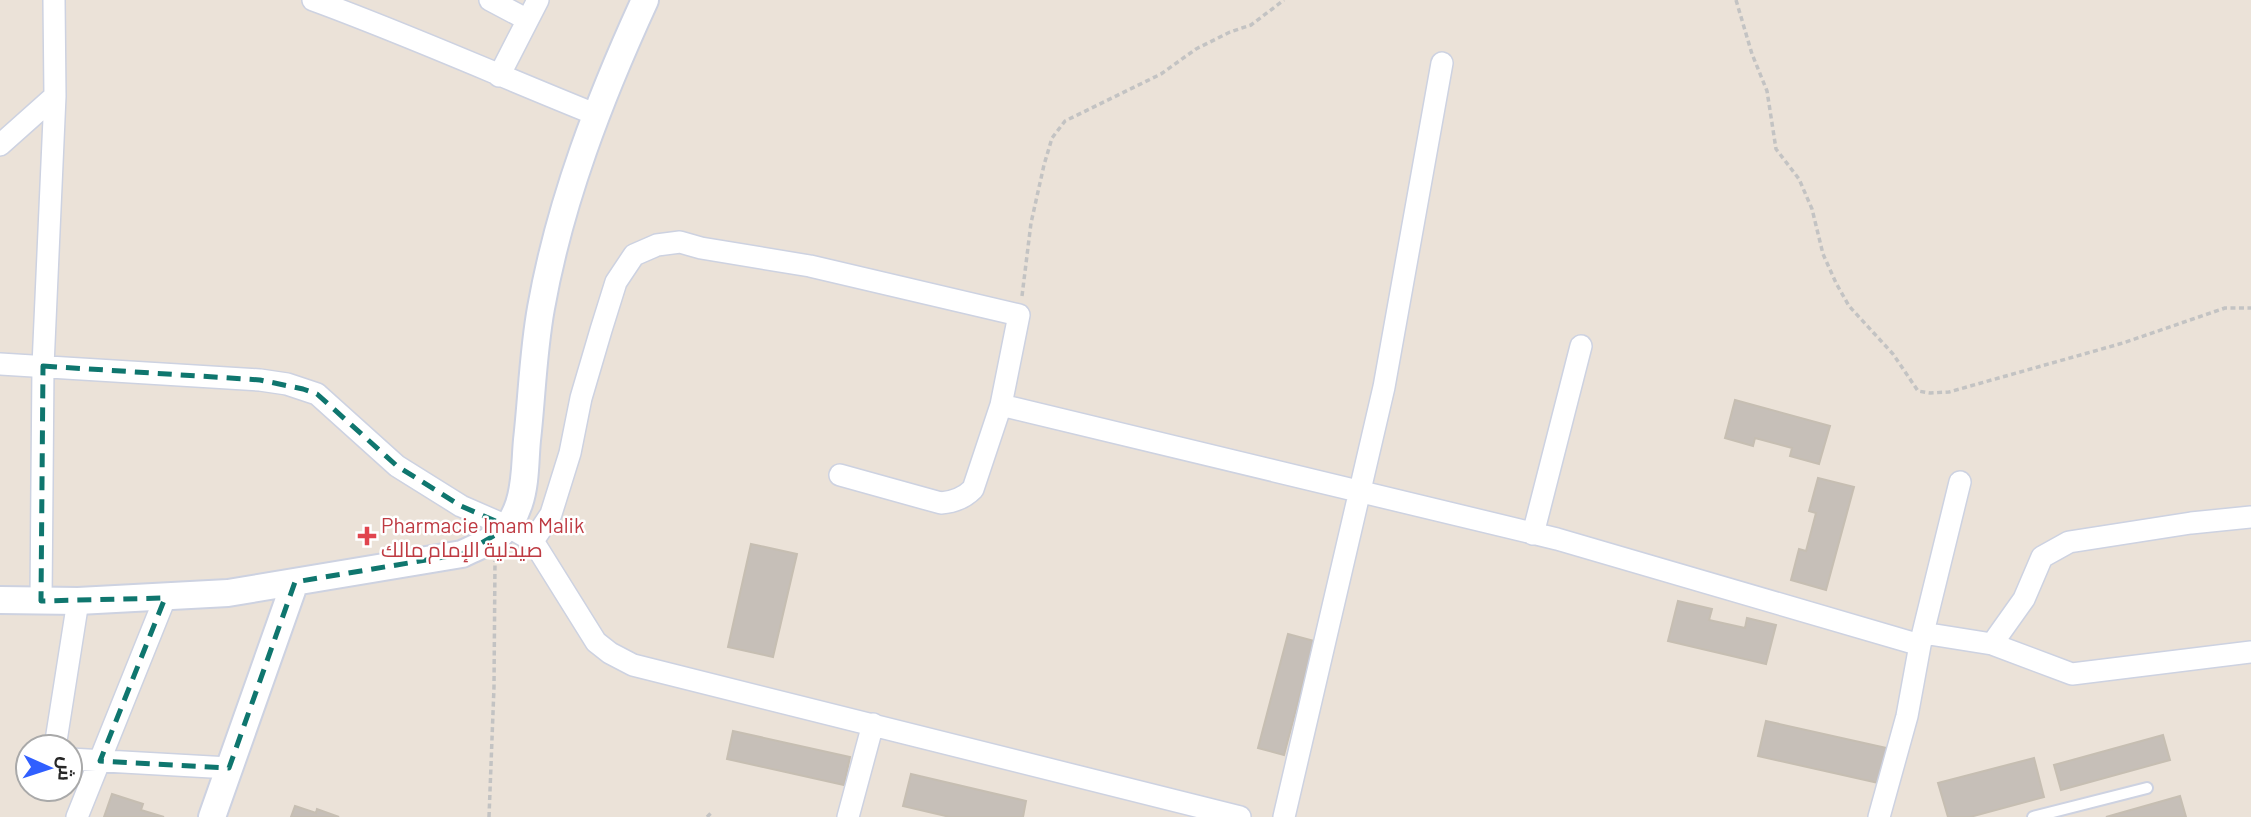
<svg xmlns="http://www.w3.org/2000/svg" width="2251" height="817" font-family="Barlow,Cairo,sans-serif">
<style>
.building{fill:#c6bfb8;stroke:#c6beb2;stroke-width:2}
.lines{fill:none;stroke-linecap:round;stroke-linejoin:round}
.service-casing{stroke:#cdd2e1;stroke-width:14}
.minor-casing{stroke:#cdd2e1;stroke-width:24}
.tertiary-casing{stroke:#cdd2e1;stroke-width:30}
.path{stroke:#c3c3c3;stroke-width:3.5;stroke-dasharray:5 3.5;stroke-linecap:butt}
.service{stroke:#fff;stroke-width:10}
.minor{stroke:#fff;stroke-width:21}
.tertiary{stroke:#fff;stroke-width:26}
.marked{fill:none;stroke:#0f766e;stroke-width:5;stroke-dasharray:14 9;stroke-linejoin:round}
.health-dot{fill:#e0444e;stroke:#fff;stroke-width:2.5}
.labels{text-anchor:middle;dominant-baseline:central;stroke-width:5;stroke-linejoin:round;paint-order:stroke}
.health-label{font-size:21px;fill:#be3a42;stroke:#fff;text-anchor:start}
</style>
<rect width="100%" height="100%" fill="#ebe2d8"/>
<path class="building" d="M1735,400L1830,426L1819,464L1790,456L1792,448L1755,438L1753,446L1725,438Z
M1818,478L1854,487L1826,590L1791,580L1799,549L1806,551L1816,513L1809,511Z
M751,544L797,554L773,657L728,647Z
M1678,601L1712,609L1709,620L1745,628L1747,618L1776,625L1766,664L1668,641Z
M1288,634L1314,641L1284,755L1258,748Z
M1766,721L1891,749L1883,784L1758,756Z
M733,731L850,757L844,785L727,759Z
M2163,735L2170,760L2061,790L2054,765Z
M2034,758L2044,797L1970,817H1948L1938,783Z
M911,774L1026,801L1023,817H950L903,806Z
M112,794L143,804L141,810L164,817H104Z
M2180,796L2186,817H2106Z
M295,806L316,813L317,809L339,817H291Z"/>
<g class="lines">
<defs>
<path id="service" d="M2033,817L2147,788"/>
<path id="minor" d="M313,0C409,35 502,77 597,115
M490,0L526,19
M499,76L538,0
M0,145L55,96
M0,364L260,380L287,384L317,394L397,466L461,506L509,527L533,541L551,514L570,453L581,398L601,330L616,282L634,255L657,245L680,242L701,248L810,266L1019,315L1001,405L973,489C964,498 954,502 941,503L840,475
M1001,405L1557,539L1920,645
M1533,534L1581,346
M533,541L596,642L610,653L633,665L1240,817
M41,601L43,366L55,96L54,0
M1923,633L1992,644L2072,674L2251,652
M1992,644L2024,599L2042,557L2069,542L2191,523L2251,517
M55,747L78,601
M70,759L229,768
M77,817L165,598
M848,817L873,724
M1284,817L1384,387L1442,63
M1879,817L1907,716L1920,645L1960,482"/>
<path id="tertiary" d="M0,600L78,601L228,593L462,554C491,540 508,537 519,504C526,483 525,461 527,440C532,396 533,352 541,308C560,201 600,98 645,0
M212,817L295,582"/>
</defs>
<use href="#service" class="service-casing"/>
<use href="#minor" class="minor-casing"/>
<use href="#tertiary" class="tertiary-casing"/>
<path class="path" d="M1736,0L1752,54L1767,91L1776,149L1799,179L1812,209L1823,254L1836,283L1849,306L1893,354L1918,391L1930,393L1949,392L2123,343L2225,308H2251
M1022,296L1031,223L1044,165L1052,138L1065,121L1161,74L1196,49L1230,32L1251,25L1284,0
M489,817L494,687L495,561
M707,817L713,811"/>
<use href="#service" class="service"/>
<use href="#minor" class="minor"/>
<use href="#tertiary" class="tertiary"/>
</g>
<path class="marked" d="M43,366L260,380L303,389L317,394L397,466L461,506L509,527L462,554L295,582L229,768L100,761L165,598L41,601Z"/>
<path class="health-dot" d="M363.5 525.5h7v7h7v7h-7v7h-7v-7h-7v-7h7z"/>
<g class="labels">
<g class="health-label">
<text x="381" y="524">Pharmacie Imam Malik<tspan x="381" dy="24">صيدلية الإمام مالك</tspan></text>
</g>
</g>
<g transform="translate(49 768) rotate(93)"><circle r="33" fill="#ffffff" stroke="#a9a9a9" stroke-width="2"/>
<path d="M0-5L12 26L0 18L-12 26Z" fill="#305fff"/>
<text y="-10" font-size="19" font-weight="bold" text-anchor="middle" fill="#272727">ش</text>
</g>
</svg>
